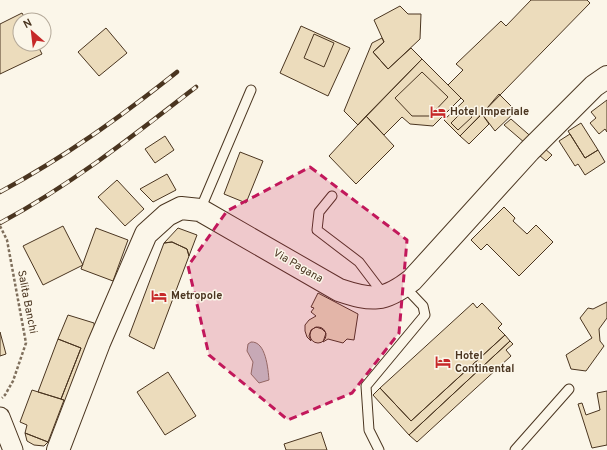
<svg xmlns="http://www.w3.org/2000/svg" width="607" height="450" font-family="Overpass,sans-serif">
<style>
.water{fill:#c9cecd;stroke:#887966}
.building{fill:#ecdcbc;stroke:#4a3520}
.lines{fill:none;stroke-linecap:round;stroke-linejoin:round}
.lane-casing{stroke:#4a3520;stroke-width:11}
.street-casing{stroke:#4a3520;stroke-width:21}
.secondary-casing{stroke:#4a3520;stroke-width:24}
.path{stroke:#7f6f5c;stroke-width:2.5;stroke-dasharray:3 2;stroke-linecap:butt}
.lane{stroke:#fbf6e9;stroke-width:9}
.street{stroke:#fbf6e9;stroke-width:19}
.secondary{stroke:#fbf6e9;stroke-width:22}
.rail-casing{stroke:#4a3520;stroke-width:4.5}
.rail{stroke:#fbf6e9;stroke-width:3;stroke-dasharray:9;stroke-linecap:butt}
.marked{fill:#c2185b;fill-opacity:0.2;stroke:#c2185b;stroke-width:3;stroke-dasharray:8 5;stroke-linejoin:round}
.labels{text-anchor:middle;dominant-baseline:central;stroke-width:3;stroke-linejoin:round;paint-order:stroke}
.poi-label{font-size:11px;font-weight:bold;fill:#4a3520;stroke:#fbf6e9;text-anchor:start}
.street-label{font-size:11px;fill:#4a3520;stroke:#fbf6e9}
</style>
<rect width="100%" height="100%" fill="#fbf6e9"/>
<path class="water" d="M251,342C266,341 268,369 269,380L259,383L251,374L253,362L247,351L248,344Z"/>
<path class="building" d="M531,0H587L590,3L460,136L444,120L464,101L448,85L463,70L456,64L501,21L506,26Z
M400,6L408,14H421L420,39L388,69L373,52L384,42L374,20Z
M22,13L26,20H20V44H37L42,54L0,74V24Z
M301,26L350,48L328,96L280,73Z
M106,28L127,53L99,76L78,52Z
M314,34L334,43L324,67L304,58Z
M382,38L384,42L373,52L388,69L411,48L422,59L358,125L344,111L372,43Z
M422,59L461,98L433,126L410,124L402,117L384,135L366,116Z
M422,72L448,97L430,116H412L395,98Z
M499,94L516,111L495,131L482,114Z
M607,100V132L605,129L599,134L590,123L596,118L591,112Z
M465,109L472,117L458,130L451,123Z
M482,114L489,124L469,144L460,136Z
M366,116L394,146L356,184L329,156Z
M511,119L552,155L546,161L504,125Z
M581,123L598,150L585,158L568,131Z
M570,134L585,158L598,150L605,162L585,175L578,164L575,166L559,141Z
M165,136L174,150L155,163L145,149Z
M240,152L263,161L246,203L224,194Z
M167,174L176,190L153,202L140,189Z
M117,180L144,209L125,226L98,197Z
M504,207L515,218L513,221L527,234L536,225L553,242L519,276L487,244L481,250L471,240Z
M63,226L83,265L43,285L23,246Z
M96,228L128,240L113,281L81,269Z
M178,228L197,235L189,256L187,249L172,242L164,243Z
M172,242L187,249L189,256L154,349L129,336L164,243Z
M318,293L358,314L354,340L347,339L343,343L328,339L323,342L326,333L322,329L316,327L311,330L309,336L311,341L307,337L305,331V325L309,320L316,316L311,312L314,308L311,307Z
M607,302V318L599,329L600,341L604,346L586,371L571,369L566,355L592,338L580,318L588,308L593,309Z
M473,303L477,308L482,303L502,324L498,328L505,335L411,421L380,388Z
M68,315L94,323L95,334L68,402L61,399L81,348L58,339Z
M310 335a8 8 0 1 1 16 0a8 8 0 1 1-16 0Z
M0,332L6,354L0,356Z
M505,335L510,341L409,435L373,395L380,388L411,421Z
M58,339L81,348L61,399L38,392Z
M510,341L513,344L506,350L511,356L417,442L409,435Z
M168,372L196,416L165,435L137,392Z
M32,390L64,400L48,442L25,433L27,425L20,422Z
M607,391V445L592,448L578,404L582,403L586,415L600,410L597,393Z
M321,432L327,450H286L284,444Z
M25,433L48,442L44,446L34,445L27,441Z"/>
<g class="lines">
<defs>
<path id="lane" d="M332,196L319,212L317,230L359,262L384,295
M200,210L251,90
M379,450L369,430L366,386L425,315L423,306L404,286
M515,450L569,389"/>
<path id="street" d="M0,417L13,450"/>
<path id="secondary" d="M58,450L99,343L146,234L167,215L181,208L200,210L339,290C372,301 384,302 412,280L529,151L594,86L607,77"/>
</defs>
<use href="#lane" class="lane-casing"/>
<use href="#street" class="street-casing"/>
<use href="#secondary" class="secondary-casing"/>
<path class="path" d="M0,226L7,240L26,343L13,381L5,395L2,398"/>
<use href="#lane" class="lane"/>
<use href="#street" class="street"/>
<use href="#secondary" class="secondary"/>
<defs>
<path id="rail" d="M0,192C65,157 119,118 177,72
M0,223C71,185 133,136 196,87"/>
</defs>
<use href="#rail" class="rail-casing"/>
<use href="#rail" class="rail"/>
</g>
<path class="marked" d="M310,167L407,240L399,333L352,393L288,420L209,355L188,266L227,211Z"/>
<defs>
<symbol id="hotel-bare" viewBox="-9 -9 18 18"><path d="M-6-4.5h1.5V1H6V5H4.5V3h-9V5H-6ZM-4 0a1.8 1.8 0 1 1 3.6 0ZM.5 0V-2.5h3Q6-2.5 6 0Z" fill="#c62828" stroke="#fbf6e9" stroke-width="2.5" paint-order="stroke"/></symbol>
</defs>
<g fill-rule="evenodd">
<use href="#hotel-bare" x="427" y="101" width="22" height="22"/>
<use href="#hotel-bare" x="148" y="285" width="22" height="22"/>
<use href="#hotel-bare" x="432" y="351" width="22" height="22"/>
</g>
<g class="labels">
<g class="poi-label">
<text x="450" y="112">Hotel Imperiale</text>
<text x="171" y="296">Metropole</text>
<text x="455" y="356">Hotel<tspan x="455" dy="13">Continental</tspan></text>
</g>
<g class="street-label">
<text transform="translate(298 266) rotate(30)">Via Pagana</text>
<text transform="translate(27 302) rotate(79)">Salita Banchi</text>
</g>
</g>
<g transform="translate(32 32) rotate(332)"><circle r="19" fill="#fbf6e9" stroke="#b4a999"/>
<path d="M0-3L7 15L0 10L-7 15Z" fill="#c62828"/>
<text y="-6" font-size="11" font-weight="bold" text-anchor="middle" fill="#4a3520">N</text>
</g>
</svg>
